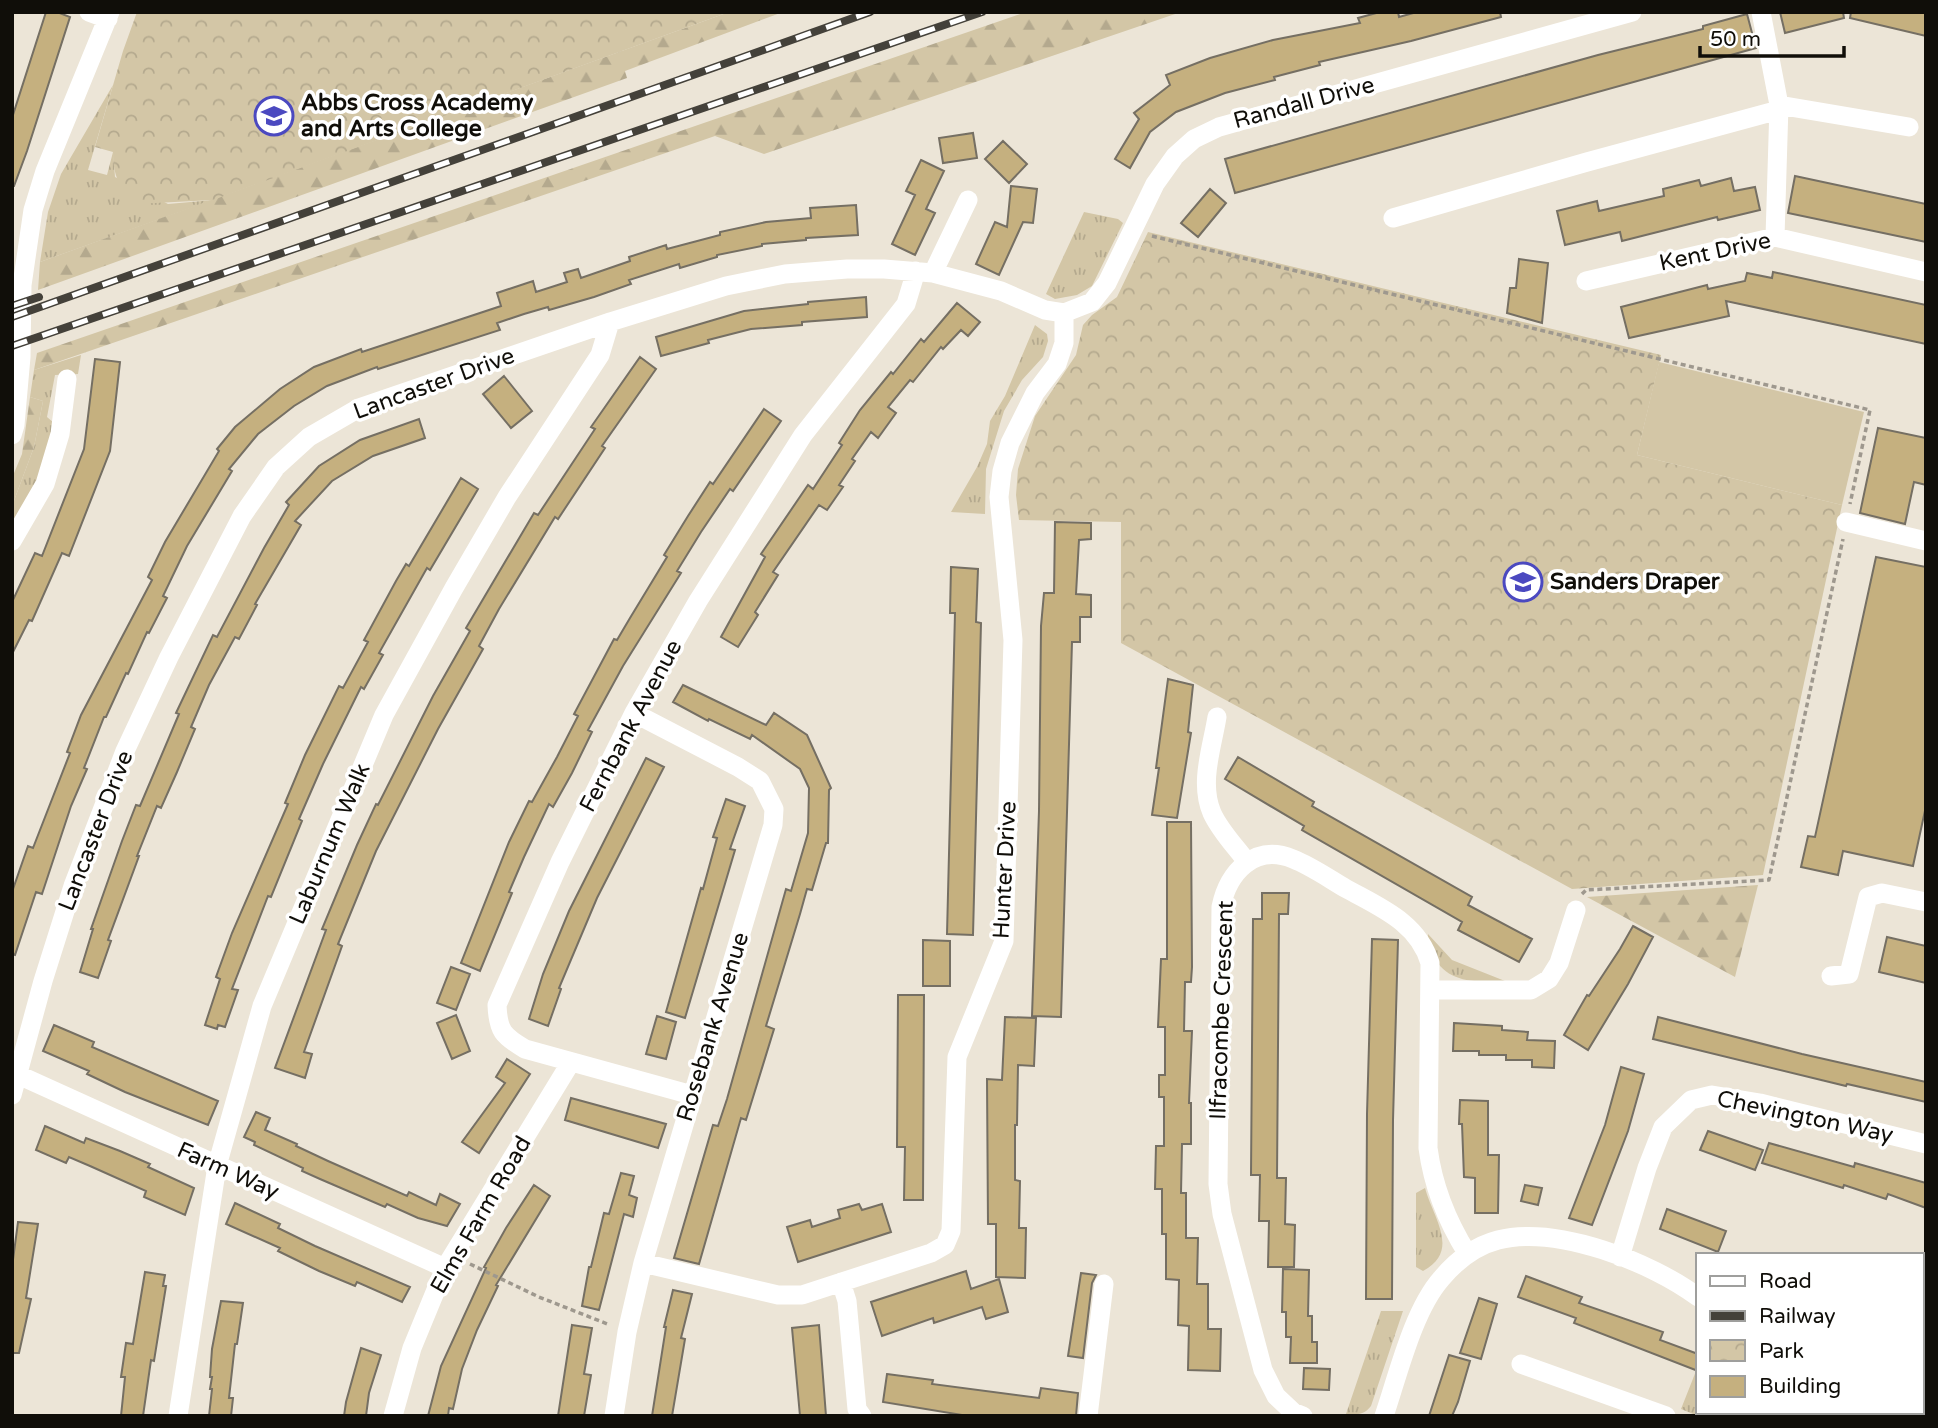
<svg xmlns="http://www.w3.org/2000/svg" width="1938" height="1428" font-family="'Varela Round',sans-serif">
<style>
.grass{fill:url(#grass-tufts)}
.forest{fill:url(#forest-firs)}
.park{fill:url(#park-crowns)}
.pitch{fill:#d3c6a6}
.building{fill:#c5b07f;stroke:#756f63;stroke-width:2}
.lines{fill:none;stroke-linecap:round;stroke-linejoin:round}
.path{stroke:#9e988e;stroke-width:3.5;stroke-dasharray:5 3.5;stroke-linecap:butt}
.minor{stroke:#fff;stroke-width:19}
.rail-casing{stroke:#44413a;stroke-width:8}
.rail{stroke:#fff;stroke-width:5;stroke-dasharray:16;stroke-linecap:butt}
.labels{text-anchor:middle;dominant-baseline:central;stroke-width:7;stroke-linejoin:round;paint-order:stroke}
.poi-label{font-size:23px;font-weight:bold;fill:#100e09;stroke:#fff;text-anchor:start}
.street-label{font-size:23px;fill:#100e09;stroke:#fff}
</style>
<defs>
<pattern id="grass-tufts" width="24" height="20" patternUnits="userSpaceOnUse" patternTransform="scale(1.75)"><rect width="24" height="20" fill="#d3c6a6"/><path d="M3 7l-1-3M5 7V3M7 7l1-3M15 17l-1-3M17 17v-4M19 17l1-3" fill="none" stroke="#b4a98e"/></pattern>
<pattern id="forest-firs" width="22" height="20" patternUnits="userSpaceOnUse" patternTransform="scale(1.75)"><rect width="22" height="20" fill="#d3c6a6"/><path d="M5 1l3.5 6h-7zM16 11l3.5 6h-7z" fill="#b4a98e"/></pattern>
<pattern id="park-crowns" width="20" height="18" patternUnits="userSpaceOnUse" patternTransform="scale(1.75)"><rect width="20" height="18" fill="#d3c6a6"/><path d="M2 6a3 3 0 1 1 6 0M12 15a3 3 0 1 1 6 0" fill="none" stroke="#b4a98e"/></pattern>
</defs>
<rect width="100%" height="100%" fill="#ece5d7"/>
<path class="grass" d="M113,85L88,170L107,175L113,152L115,177L168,204L213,200L40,262L48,212L61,174Z
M1084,212L1118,219L1123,223L1092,286L1077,295L1055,299L1046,294Z
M1035,325L1047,334L1048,341L1043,357L1022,380L1004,411L986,469L985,514L951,512L977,467L987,444L990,421L1005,396Z
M81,355L78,374L55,375L47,417L54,423L37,486L12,527V506L34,447L43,401L30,397L34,370Z
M1428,934L1452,960L1505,981C1476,982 1447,984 1433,955C1429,947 1427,942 1428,934Z
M1425,1188C1433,1218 1461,1251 1423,1271L1416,1267V1193Z
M1381,1311H1403L1371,1406C1364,1415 1357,1415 1346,1414Z
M1698,1366V1412H1726L1724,1415L1698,1416L1681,1409Z"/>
<path class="forest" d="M729,12H783L625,71L627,78L38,290L40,262Z
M1026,12H1181L764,154L715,136L34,370L37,353Z
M30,397L43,401L34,447L12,506V478L22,454Z
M1758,885L1735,977L1587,897Z"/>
<path class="park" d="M137,12H729L213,200L136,204C119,189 113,175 113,152L95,147L123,51Z
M1148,232L1661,355L1637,455L1842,505L1763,875L1572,889L1121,643V522L1019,520L1016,495L1018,469L1035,416L1076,355L1083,325L1092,315L1117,297Z"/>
<path class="pitch" d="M1659,362L1864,412L1842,505L1637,455Z"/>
<path class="building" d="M46,12H57L70,17L27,151L14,186H12V118Z
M1380,12H1398L1399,17L1417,12H1500L1501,17L1411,41L1319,62L1320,65L1274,77L1275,80L1225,93L1176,112L1150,132L1130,168L1115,159L1139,119L1134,113L1170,85L1166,75L1210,58L1273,40L1360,23L1358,18Z
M1780,12H1843L1844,18L1785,33Z
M1851,12H1926V36L1850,18Z
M1747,14L1756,48L1235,193L1225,159L1598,55L1703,29V26Z
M973,133L977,158L943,163L939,138Z
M1003,141L1027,164L1009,183L985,159Z
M921,160L944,171L926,209L935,213L915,255L892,244L915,195L906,191Z
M1795,176L1926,204V242L1788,213Z
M1731,178L1734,191L1755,187L1760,210L1718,220L1717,217L1622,241L1620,232L1565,245L1557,211L1597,201L1599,211L1664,196L1663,189L1699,180L1701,186Z
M1011,186L1037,189L1033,223L1023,222L999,275L976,264L995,222L1007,227Z
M1210,189L1226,203L1198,237L1181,223Z
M856,205L858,235L806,238V240L762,244V246L717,255V257L680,268L679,264L629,280L631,284L594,297L549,310L548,307L524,314L497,323L500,330L378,369L377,367L327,386L294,406L258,434L229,469L232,471L187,546L163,596L167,598L149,633L147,632L128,674L126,673L106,717H104L84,768L87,769L71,806L42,894L36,892L15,955L12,954V892L28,846L33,848L70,753L67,752L81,715L152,580L148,577L165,542L219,451L217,449L235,427L280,389L314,367L361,349L362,352L501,306L497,293L533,281L536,292L567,282L564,273L578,269L581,278L630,261L629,257L666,245L667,249L720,235V232L766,222L811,218L810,208Z
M1519,259L1548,263L1542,323L1507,313L1510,288H1516Z
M1773,272L1926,305V344L1726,301L1729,316L1629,338L1621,307L1707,285L1708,289L1745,281L1747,273L1772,278Z
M866,297L867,317L802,322V325L751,329L708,340L709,343L661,356L656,337L744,311L808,304V302Z
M957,303L980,322L968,336L961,330L943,349L941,347L913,382L910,380L888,407L896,413L878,438L871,432L852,459L855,461L839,485L843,487L827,510L819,505L773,572L778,575L755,612L758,615L738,647L721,637L765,557L761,554L808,485L813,489L842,445L839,443L860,410L891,372L893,374L921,339L924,342Z
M640,357L656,369L602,446L605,448L558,519L555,517L499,609L479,646L483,649L438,729L376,851L338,944L342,946L304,1052L312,1054L305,1078L275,1068L326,930L322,929L357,845L376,804L378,805L433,696L470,631L466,628L534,513L538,515L595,429L591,427Z
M95,359L120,362L110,451L69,556L62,553L32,621L29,620L12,654V602L35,553L42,556L84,449Z
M504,376L532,411L511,428L483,394Z
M764,409L781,421L733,491L730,489L701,532L677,571L681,573L623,666L588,730L592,732L572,773L553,807L549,804L524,857L509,892L512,893L480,971L461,963L509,842L529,801L532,802L557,757L578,716L574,714L614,639L617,640L630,618L667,557L664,555L688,516L710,482L713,484Z
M419,419L425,438L373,456L332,481L295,521L301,525L255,604L257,605L239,639L235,637L209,685L191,727L195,729L177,772L161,808L157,806L137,856H139L108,940L111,941L98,978L80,972L93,929H91L122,841L136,805L140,806L179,714L176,713L213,635L217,637L264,548L289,505L286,502L319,466L360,440Z
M1878,428L1926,438V485L1914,482L1905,524L1860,513Z
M461,478L478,489L430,570L427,568L414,591L379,653L383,655L364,689L361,687L323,764L299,819L302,821L271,897L268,896L232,989L238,990L225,1027L218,1025L217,1029L205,1025L220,979L216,977L232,933L288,804L285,803L305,755L339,686L343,688L368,642L364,640L396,581L406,564L409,566Z
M1055,522L1091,523V539L1079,540L1076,594L1091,595V617H1080V642H1072L1061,1017L1032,1016L1039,811L1041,626L1044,593H1054Z
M1876,557L1926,567V806L1913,866L1843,851L1838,875L1801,867L1808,836L1815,837Z
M951,567L978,569L976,622L981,623L973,935L947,934L955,613H950Z
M1168,679L1193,685L1188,732L1191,733L1177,818L1152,815L1159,768H1156Z
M683,685L766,725L774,713L807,735L831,788L829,790L828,843H826L812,890L807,889L800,914L766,1026L774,1029L746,1120L741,1118L699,1264L674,1258L713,1125L718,1126L727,1099L786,889L791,891L808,833L809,788L800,769L752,735L750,739L709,719L708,721L673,702Z
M1238,757L1314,802L1312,806L1472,897L1468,905L1532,939L1519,962L1458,930L1462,922L1302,830L1304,826L1225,779Z
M646,758L664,767L597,898L559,988L561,989L548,1026L529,1019L543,974L569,911Z
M726,799L745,806L730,849L735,850L685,1018L666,1012L701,888L703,889L717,838L713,837Z
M1167,822H1191L1192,967L1191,982H1185L1184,1031H1192L1189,1103H1191V1144H1182L1181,1193H1186V1238H1198L1197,1284H1208V1329H1221L1220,1371L1188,1370L1189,1326L1178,1325L1179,1280L1166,1279V1234H1162V1189H1155L1156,1146H1164V1097H1159V1075H1165V1027H1158L1161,959H1167Z
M1262,893H1289L1288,914H1279L1277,1178H1286L1285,1224L1295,1225L1294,1267H1268L1269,1221H1259L1260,1175H1251L1253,919H1262Z
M1633,926L1653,937L1628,984L1588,1050L1564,1035L1587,995L1589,996L1620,949Z
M1887,937L1926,946V983L1879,972Z
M1372,939L1398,940L1393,1120L1392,1299H1366L1367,1114Z
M923,940L950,941V986H923Z
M451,967L470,974L456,1010L437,1003Z
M898,995H924L923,1200H904L905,1147H897Z
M456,1015L470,1051L452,1059L437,1023Z
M657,1016L676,1022L666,1059L646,1054Z
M1005,1017L1036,1018L1034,1066L1018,1065L1017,1125H1015V1180L1020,1181L1019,1228H1026L1025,1278L996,1277V1224H988L987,1079L1002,1080Z
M1658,1017L1802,1054L1926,1082V1102L1847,1084L1846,1086L1653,1039Z
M1454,1023L1502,1026V1030L1528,1032L1527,1040L1555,1041L1554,1068L1532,1067V1060H1506V1055H1479V1051H1453Z
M54,1025L94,1042L92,1047L218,1101L208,1125L125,1092L87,1074L89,1071L43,1051Z
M507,1059L530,1074L479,1153L462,1142L505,1083L496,1077Z
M1621,1067L1644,1074L1628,1131L1592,1225L1569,1218L1605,1125Z
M571,1098L666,1124L658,1148L565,1120Z
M1460,1100L1488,1101V1155H1499L1498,1213H1475V1178L1464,1177L1462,1124H1459Z
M256,1112L270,1118L265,1130L297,1144L296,1146L328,1161L407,1196L409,1192L436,1205L440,1194L460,1204L447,1226L418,1218L387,1204L385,1207L320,1179L302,1171L303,1168L254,1145L255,1142L244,1137Z
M45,1126L84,1143L86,1138L120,1151L150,1164L148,1167L194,1188L185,1215L144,1197L146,1191L90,1166L69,1157L66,1163L36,1150Z
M1708,1131L1763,1150L1755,1170L1700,1150Z
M1769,1143L1854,1167L1855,1163L1926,1183V1208L1888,1194L1886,1199L1844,1185L1843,1188L1762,1163Z
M621,1173L634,1176L629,1195L637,1198L633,1217L624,1214L599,1310L582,1306L589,1267H591L604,1213L609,1214Z
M534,1185L550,1196L496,1285L498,1286L477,1330L462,1369L453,1409L449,1408L448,1416H428L441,1366L486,1268L484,1267L506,1228Z
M1525,1185L1542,1188L1538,1205L1521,1201Z
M235,1203L280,1224L278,1228L315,1246L410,1287L402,1302L357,1282L355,1286L319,1271L278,1251L280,1248L226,1224Z
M859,1204L862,1210L882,1204L891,1232L798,1262L787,1227L810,1220L812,1227L840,1218L838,1210Z
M1667,1209L1726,1231L1718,1252L1660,1229Z
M18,1222L38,1224L26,1298L31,1299L19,1353H12V1267Z
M1283,1269L1309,1270L1308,1316H1312V1342H1317V1363H1290L1291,1337H1286V1312H1282Z
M966,1271L971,1289L999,1279L1008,1312L986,1319L982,1307L934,1323L933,1318L882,1336L871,1302Z
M145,1272L165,1275L163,1286H166L154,1361L151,1360L143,1416H121L125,1377H121L126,1343L133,1344Z
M1081,1273L1096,1275L1092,1283L1083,1358L1068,1356Z
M1526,1276L1582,1297L1579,1303L1663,1332L1660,1340L1698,1354V1371L1574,1323L1576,1318L1518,1297Z
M673,1290L692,1294L681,1338L685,1339L672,1416H652L666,1327H664Z
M1479,1298L1497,1304L1481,1359L1460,1353Z
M221,1301L243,1303L237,1344H235L229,1398H233L231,1416H209L212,1389H210L212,1377H210L212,1349Z
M572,1325L592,1328L584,1374L591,1375L584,1416H558Z
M819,1325L826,1416H800L792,1328Z
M361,1348L381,1355L369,1393L366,1416H344L346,1402Z
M1449,1355L1470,1361L1458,1402L1452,1416H1429Z
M1304,1368L1330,1369L1329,1390L1303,1389Z
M887,1374L933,1380L932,1384L1039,1398L1041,1388L1078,1393L1076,1416H968L883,1402Z"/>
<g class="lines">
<path class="path" d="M1152,236L1870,410L1850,504
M1582,894L1586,890L1769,880L1843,539
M470,1264L539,1297L610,1325"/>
<path class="minor" d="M89,12L108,19
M1761,12L1779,105L1775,237
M1779,105L1909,127
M1393,218L1587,162L1779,110
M933,273L968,200
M1586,281L1775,237L1926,272
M1064,313L1092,302L1107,283L1155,184L1175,156L1194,139L1219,127L1632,12
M12,435L15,425L21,357L22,285L33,210L45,171L110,12
M1846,522L1926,541
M12,541L45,484L60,434L67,379
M1217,717C1212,748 1199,783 1212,813C1220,831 1236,847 1247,862
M1831,976L1849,974L1868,897L1882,893L1926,902
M1431,990H1531L1549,979L1559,963L1576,910
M12,1072L445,1268
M12,1095L43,981L73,886L125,751L169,657L242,516L276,467L309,437L359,408L610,322L726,286L785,274L847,269H884L933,273L1001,291L1045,310L1064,313
M692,1095L525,1049C503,1036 498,1031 497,1005L560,862L634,713L698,601L803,435L906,304L916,271
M1620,1257L1647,1168L1663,1127L1691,1100L1712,1095L1760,1103L1926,1144
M643,1263L778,1295H802L931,1253L945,1245L951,1231L957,1057L1004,941L1013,640L999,497L1002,471L1010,443L1035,393L1057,364L1064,343V313
M841,1282L847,1301L857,1409L862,1416
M1922,1359L1926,1360
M1521,1364L1666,1416
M178,1416L217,1166L262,1006L384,715L454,588L507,497L600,355L610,322
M393,1416L412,1348L445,1268L571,1062
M614,1416L627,1332L643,1263L773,825L774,809L760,781L738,767L634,713
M1088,1416L1104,1284
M1303,1416L1293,1412L1276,1396L1263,1370L1222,1214L1218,1184L1221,907C1228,873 1254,843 1293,859C1311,866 1328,878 1345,888C1379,907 1418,922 1430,963L1428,1148C1433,1186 1447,1221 1467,1253
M1384,1416C1398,1375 1413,1311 1441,1279C1456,1261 1475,1246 1498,1240C1557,1225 1651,1262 1698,1297
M1749,1416L1750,1412"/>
<defs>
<path id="rail" d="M12,306L39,297
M12,317L870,12
M12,346L982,12"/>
</defs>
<use href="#rail" class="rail-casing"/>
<use href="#rail" class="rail"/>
</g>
<defs>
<symbol id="school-ring" viewBox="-11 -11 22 22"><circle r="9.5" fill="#fff" stroke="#4b49c0" stroke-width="1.5"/><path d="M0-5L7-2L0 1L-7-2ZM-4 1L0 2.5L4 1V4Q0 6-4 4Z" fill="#4b49c0"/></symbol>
</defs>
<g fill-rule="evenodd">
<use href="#school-ring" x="252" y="94" width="44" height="44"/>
<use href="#school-ring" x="1501" y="560" width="44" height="44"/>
</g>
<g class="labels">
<g class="poi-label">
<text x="301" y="103">Abbs Cross Academy<tspan x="301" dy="26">and Arts College</tspan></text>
<text x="1550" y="582">Sanders Draper</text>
</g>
<g class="street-label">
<text transform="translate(1304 103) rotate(-15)">Randall Drive</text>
<text transform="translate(1715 252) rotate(-12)">Kent Drive</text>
<text transform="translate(434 384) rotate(-20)">Lancaster Drive</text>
<text transform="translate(631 726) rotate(-62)">Fernbank Avenue</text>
<text transform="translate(96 831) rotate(-69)">Lancaster Drive</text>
<text transform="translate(330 844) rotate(-67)">Laburnum Walk</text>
<text transform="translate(1005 870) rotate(-87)">Hunter Drive</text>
<text transform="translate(1222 1010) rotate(-88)">Ilfracombe Crescent</text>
<text transform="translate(713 1027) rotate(-73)">Rosebank Avenue</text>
<text transform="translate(1805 1117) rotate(12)">Chevington Way</text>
<text transform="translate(228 1171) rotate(24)">Farm Way</text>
<text transform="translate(481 1215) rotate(-60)">Elms Farm Road</text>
</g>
</g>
<rect width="1938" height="1428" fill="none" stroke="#100e09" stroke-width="28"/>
<rect x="1696" y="1253" width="228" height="161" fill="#ffffff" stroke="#9f9f9d" stroke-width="2"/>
<rect x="1710" y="1276" width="35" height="10" fill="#ffffff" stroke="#9f9f9d" stroke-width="2"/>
<text x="1759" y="1288" font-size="21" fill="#100e09">Road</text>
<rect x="1710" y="1311" width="35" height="10" fill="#44413a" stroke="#9f9f9d" stroke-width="2"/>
<text x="1759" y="1323" font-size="21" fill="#100e09">Railway</text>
<rect x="1710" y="1340" width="35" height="21" fill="url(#park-crowns)" stroke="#9f9f9d" stroke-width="2"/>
<text x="1759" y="1358" font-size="21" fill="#100e09">Park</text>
<rect x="1710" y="1376" width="35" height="21" fill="#c5b07f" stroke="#9f9f9d" stroke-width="2"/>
<text x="1759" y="1393" font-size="21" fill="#100e09">Building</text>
<path d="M1700 46v10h144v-10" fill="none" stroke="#100e09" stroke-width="3.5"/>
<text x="1710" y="46" font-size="21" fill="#100e09" stroke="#ffffff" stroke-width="5" paint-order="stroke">50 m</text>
</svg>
